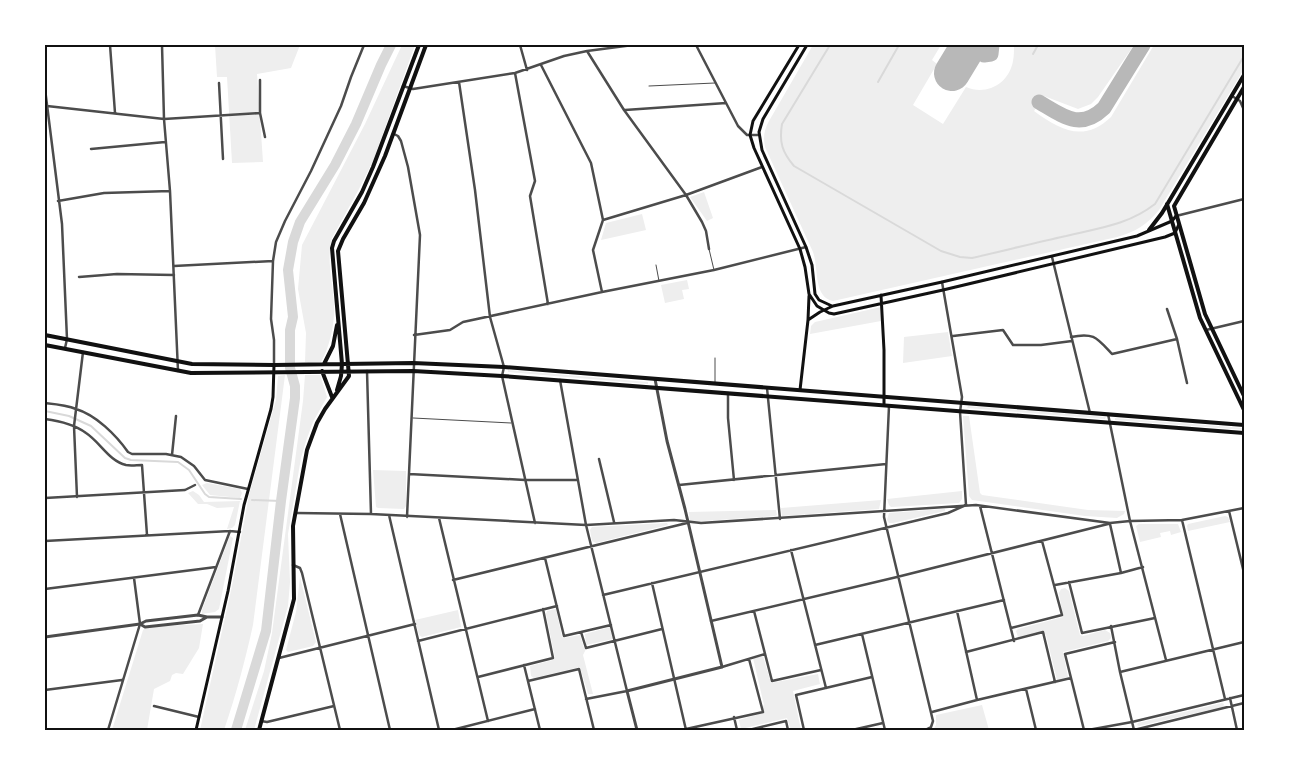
<svg xmlns="http://www.w3.org/2000/svg" width="1289" height="775" font-family="'Fira Sans',sans-serif">
<style>
.green{fill:#eee}
.lines{fill:none;stroke-linecap:round;stroke-linejoin:round}
.stream{stroke:#d9d9d9;stroke-width:2}
.river{stroke:#d9d9d9;stroke-width:10}
.taxiway{stroke:#b8b8b8;stroke-width:15}
.runway{stroke:#b8b8b8;stroke-width:36}
.service{stroke:#4c4c4c;stroke-width:1}
.minor{stroke:#4c4c4c;stroke-width:2.5}
.tertiary{stroke:#4c4c4c;stroke-width:3}
.secondary{stroke:#111;stroke-width:3}
.primary{stroke:#111;stroke-width:4}
.trunk{stroke:#111;stroke-width:4}
.neatline{fill:none;stroke:#111;stroke-width:2}
</style>
<rect width="100%" height="100%" fill="#fff"/>
<path class="green" d="M215,45H300L291,68L257,74L263,162L232,163L227,77H217Z
M402,45H415L373,161L359,189L332,238C326,260 333,282 334,305C335,323 330,346 321,362H305L306,333L298,289L302,245L365,124Z
M813,45H941L932,60L937,64L913,105L943,124L966,87C986,96 1009,84 1013,61C1014,56 1014,50 1014,45H1134L1098,97L1091,104L1078,109L1044,96L1034,111C1060,130 1084,143 1111,117L1154,45H1244V69L1159,210C1147,225 1135,232 1117,237L833,301C813,297 819,268 813,252L765,147C763,137 764,130 769,121Z
M704,192L713,218L707,221L690,197Z
M642,214L646,230L601,240L606,223Z
M687,280L689,289L682,290L684,299L665,303L661,285Z
M881,307V321L810,334L811,326L815,322Z
M948,332L952,356L903,363L904,337Z
M508,370L648,382V384L508,372Z
M285,375L253,625C245,661 236,695 224,730H200L232,586L249,495L276,400L278,376Z
M305,375H320L327,397L313,422L306,441L301,458L288,534L290,582L288,606L254,730H245L264,671L272,633L303,401Z
M968,406L1106,417L1105,419L967,408Z
M963,416H969L980,493L982,495L1088,510L1125,511L1124,514L1117,518L1085,516L972,500L969,496Z
M1115,418L1244,428V430L1115,420Z
M373,470L406,471V506L404,509L378,508L376,507Z
M207,483L240,489L242,493L240,498L210,495L202,485Z
M193,491L199,495L204,502L240,501L235,525L232,528L227,529L234,507L217,508L207,504H198L188,493Z
M962,491V499L959,503L891,507L889,505L887,499Z
M881,500L879,509L782,516L781,508Z
M943,509H945V511L893,523H889L887,520L889,513Z
M776,510L777,515L775,516L690,522L689,512Z
M1225,516L1228,517L1230,522L1188,531L1187,526L1188,524Z
M667,523L668,525L596,543L592,541L590,530L592,527Z
M1139,524H1178L1181,532L1171,535L1170,531L1160,533L1161,537L1140,542L1136,526Z
M230,536L233,538L219,609L215,612L202,614V610Z
M300,577L316,642L313,646L288,652L286,650L296,612Z
M1065,588L1069,591L1080,635L1083,636L1105,630L1110,633L1111,638L1108,641L1063,652L1068,677L1057,680L1046,635L1042,633L1021,638L1018,637L1016,631L1018,629L1063,617L1059,593L1061,589Z
M556,609L562,637L564,638L580,635L584,648L586,649L583,655L593,694H588L580,667L534,678L531,676L530,666L553,660L555,658L546,614L547,611Z
M458,610L461,627L422,637L419,635L415,620Z
M203,624L199,648L183,674L176,673L172,675L170,681L154,689L147,730H112L143,630L147,627Z
M610,627L613,639L586,645L585,634Z
M763,656L771,683L818,674L820,684L793,691L801,730H791L787,718L741,729L739,720L763,713L762,707L764,705L753,658Z
M1222,703L1224,704L1223,707L1139,726L1137,725L1138,723Z
M982,705L989,730H933L936,725V715Z"/>
<g class="lines">
<path class="stream" d="M830,45L782,124C779,142 782,152 794,166L941,251L960,257L972,258C1003,251 1034,243 1066,236C1099,228 1128,225 1155,204L1244,56
M1033,54L1038,45
M878,82L899,45
M45,411L69,416L91,426L125,458L131,460L178,462L189,470L205,494L209,497L241,499
M252,500L281,501"/>
<path class="river" d="M236,730L266,631L281,501L295,398V386L290,368V330L293,317L288,270L293,242L300,222L335,165L356,124L381,65L391,45"/>
<path class="taxiway" d="M984,55L991,54L992,45
M1039,102C1063,116 1080,131 1104,108L1143,45"/>
<path class="runway" d="M952,73L969,45"/>
<path class="service" d="M649,86L715,83
M709,249L714,270
M656,265L659,281
M715,383V358
M413,418L511,423"/>
<path class="minor" d="M110,45L115,113
M162,45L164,119L170,191L178,371
M520,45L527,70
M696,45L738,126L747,135H758
M587,51L624,110L686,195L702,222L706,231L709,249
M541,65L591,163L603,220L593,250L602,292
M515,73L535,181L530,196L548,304
M260,80V113L265,137
M459,82L475,190L490,317L504,367L502,376L535,523
M219,83L223,159
M403,86L413,89L515,73L564,56L587,51L633,45
M45,89L62,224L67,339L65,348
M1232,96L1240,101L1244,110
M47,106L164,119L260,113
M625,110L726,103
M394,134L398,136L401,141L408,167L420,235L407,517
M91,149L165,142
M58,201L104,193L170,191
M1176,216L1244,199
M603,220L686,195L762,167
M1052,257L1090,413
M174,266L273,261
M79,277L117,274L174,275
M1167,309L1177,339L1187,383
M1206,330L1244,321
M414,335L450,330L463,322L602,292L714,270L806,247
M953,336L1003,330L1013,345H1041L1072,341
M1071,337C1094,332 1097,338 1112,354L1177,339
M274,365V340L271,319L273,261L276,242L285,221L311,171L341,106L351,77L364,45
M367,371L371,514
M560,380L586,525L627,691L586,699
M767,388L780,519
M728,393V418L734,480
M45,403C55,404 67,405 76,409C96,415 116,435 128,452L132,454H166L181,457L194,466L205,480L248,489
M889,406L884,517L933,721L931,727L925,730
M1108,414L1130,521L1166,660
M45,419C60,421 74,424 86,433C100,442 109,461 126,465C131,466 137,465 142,465L147,535
M172,455L176,416
M599,459L614,522
M409,474L525,480H577
M679,485L886,464
M77,497L74,426L83,352
M45,498L185,490L195,485
M980,506L1014,641
M1229,511L1244,573
M296,513L371,514L586,525L674,520L701,523L976,505L1110,523L1130,521L1182,520L1244,508
M340,514L390,730
M389,515L439,730
M439,518L488,721
M1182,520L1225,699
M1110,524L1121,573
M45,541L230,531L240,532
M791,550L826,688
M545,558L564,636L611,625
M293,565L300,568L302,573L340,730
M453,580L687,523
M1069,582L1082,633L1155,618
M652,583L686,730
M1055,585L1121,573L1143,567
M45,589L216,567
M603,595L948,513L966,505L960,412L962,397L942,282
M754,611L772,681L821,670
M957,611L977,700
M198,615L230,531
M711,621L897,577L1108,524
M1111,626L1120,672L1134,730
M1011,628L1062,615L1042,541
M581,632L586,648L662,629
M862,634L885,730
M418,641L557,606
M815,645L1004,600
M966,652L1043,632L1055,682
M279,658L415,624
M524,665L540,730
M722,667L765,654
M1120,672L1244,642
M478,677L553,658L543,609
M528,681L579,669L594,730
M1026,689L1036,730
M45,690L122,680
M1230,698L1237,730
M154,706L199,717
M932,712L977,700L1071,678
M734,717L737,730
M261,721L267,722L334,706
M686,729L763,712L749,659
M108,730L140,624L134,578
M452,730L535,709
M749,730L786,721L788,730
M804,730L796,695L872,677
M852,730L883,723
M1084,730L1065,654L1115,642
M1088,730L1132,722L1244,695
M1134,730L1244,703"/>
<path class="tertiary" d="M140,624L145,627L200,621L207,617
M45,637L140,624L146,621L198,615L207,617H222
M637,730L627,691L722,667L685,509L667,441L655,379"/>
<path class="secondary" d="M799,45L753,121L750,135L754,148L800,249L805,267L809,294L817,306L829,313L834,314L943,290L1165,237L1175,233L1179,224
M807,45L763,119L759,132L762,150L806,247L812,265L815,294L819,300L832,306
M881,295L884,350V405
M808,320L820,312L833,306L942,282L1137,236L1172,221L1176,216
M800,390L808,320L809,296
M196,730L228,591L244,505L271,409L273,397L274,365"/>
<path class="primary" d="M45,335L192,364L274,365L413,363L504,367L1244,425
M45,345L191,373L413,371L502,376L1244,433
M324,364L333,346L337,325
M322,371L332,397
M337,390L341,376L342,364L332,248L334,241L362,192L373,167L419,45
M259,730L294,599L293,526L307,450L317,423L325,409L349,376L338,251L343,239L364,203L385,156L426,45"/>
<path class="trunk" d="M1244,87L1174,206L1205,314L1244,396
M1167,204L1200,318L1244,410
M1149,230L1162,213L1244,75"/>
</g>
<rect width="1289" height="775" fill="none" stroke="#ffffff" stroke-width="92"/>
<rect x="46" y="46" width="1197" height="683" class="neatline"/>
</svg>
